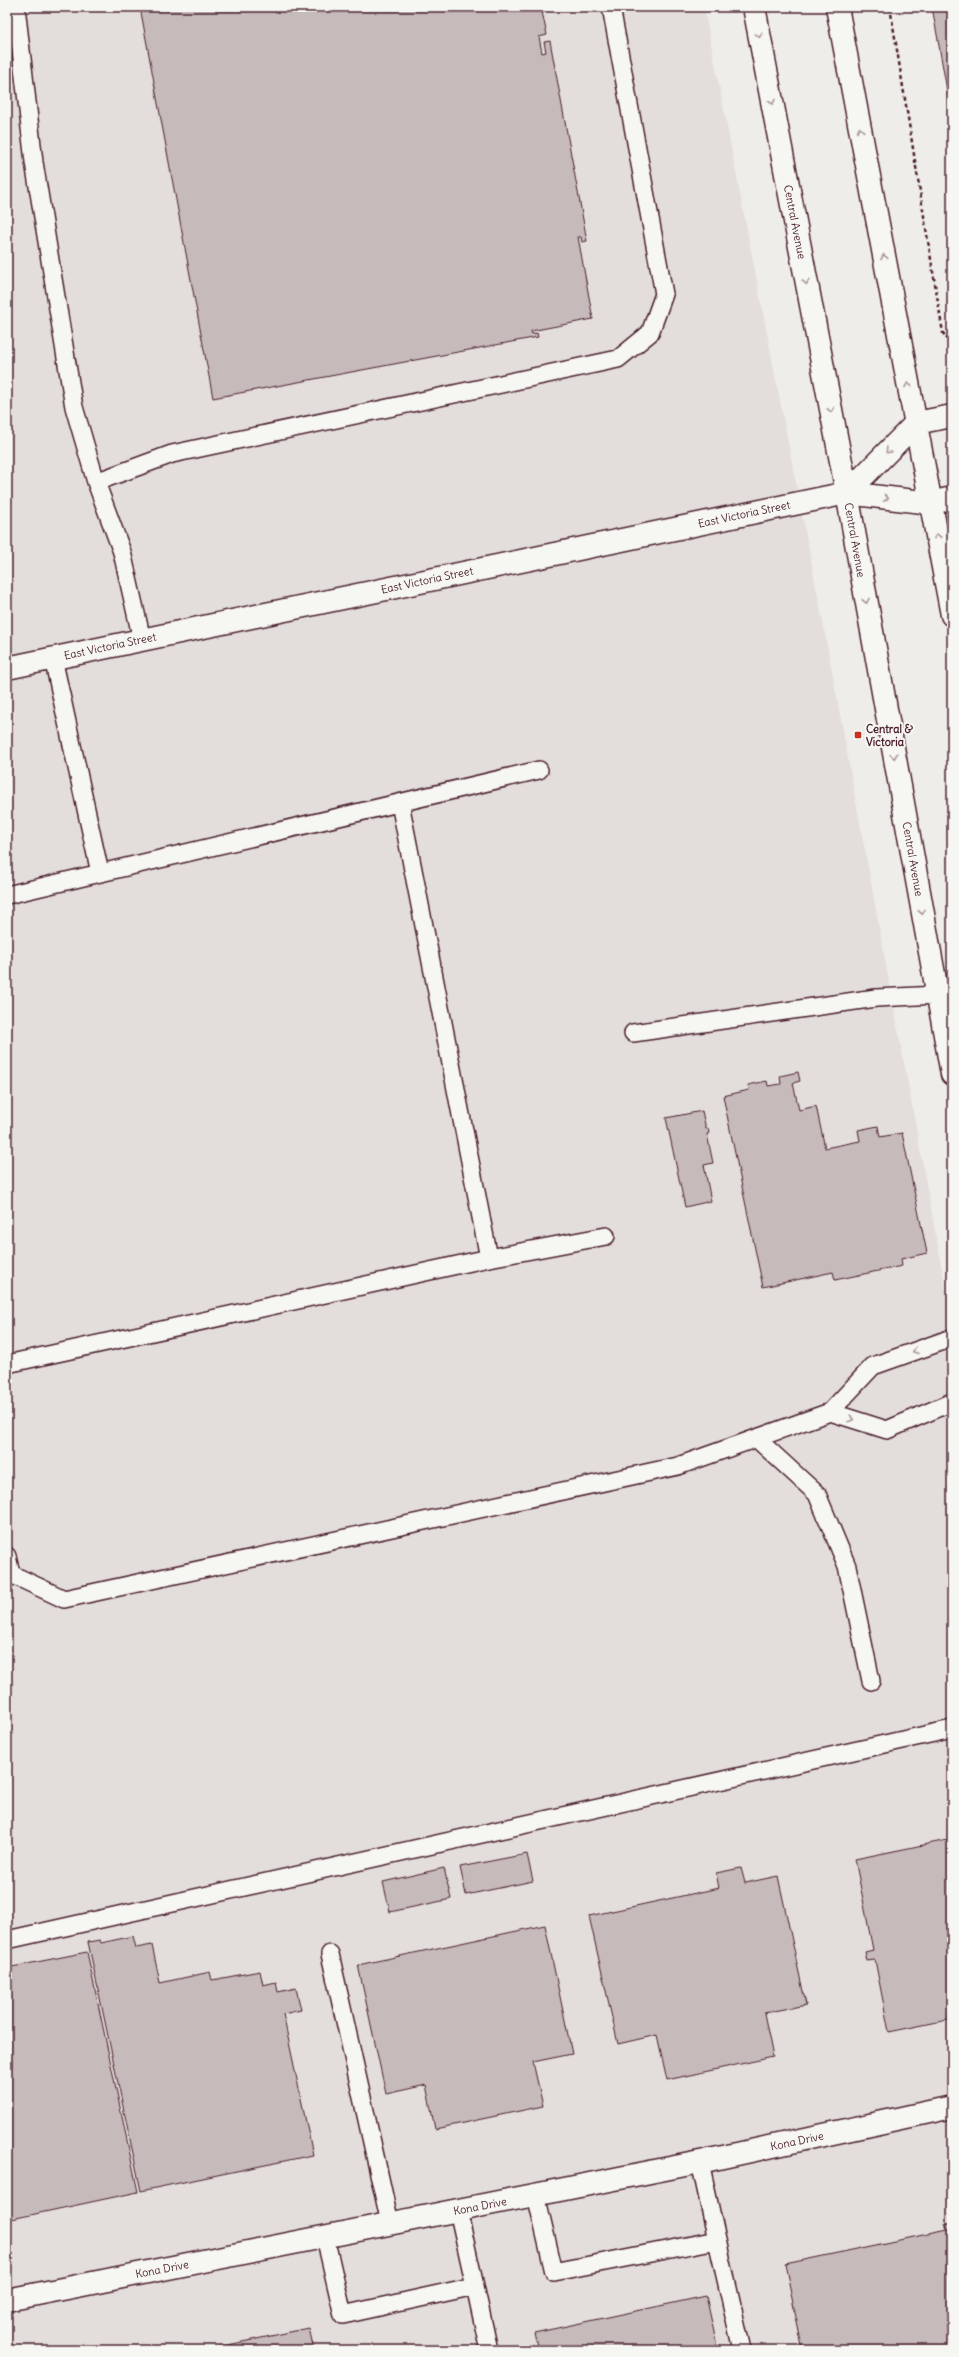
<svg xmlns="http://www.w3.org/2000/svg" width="959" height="2357" font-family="Delius,sans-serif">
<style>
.built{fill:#e3dedc}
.building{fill:#c6babb;stroke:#4a1f2b}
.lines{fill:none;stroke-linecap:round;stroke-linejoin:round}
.lane-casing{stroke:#4a1f2b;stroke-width:20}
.street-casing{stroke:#4a1f2b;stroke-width:25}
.secondary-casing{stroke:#4a1f2b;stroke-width:25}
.primary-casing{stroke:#4a1f2b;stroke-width:25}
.path{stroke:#4a1f2b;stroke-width:2.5;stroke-dasharray:4 3;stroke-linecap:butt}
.lane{stroke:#f6f6f2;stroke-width:17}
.street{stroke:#f6f6f2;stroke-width:22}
.secondary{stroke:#f6f6f2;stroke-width:22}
.primary{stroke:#f6f6f2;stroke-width:22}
.oneway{stroke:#a99598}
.poi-dot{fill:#c8321e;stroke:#f6f6f2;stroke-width:1.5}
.labels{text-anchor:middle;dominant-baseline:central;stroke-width:4;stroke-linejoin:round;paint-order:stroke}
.street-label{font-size:11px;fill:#4a1f2b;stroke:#f6f6f2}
.poi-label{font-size:11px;font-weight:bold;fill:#4a1f2b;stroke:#f6f6f2;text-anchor:start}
</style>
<rect width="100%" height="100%" fill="#efedea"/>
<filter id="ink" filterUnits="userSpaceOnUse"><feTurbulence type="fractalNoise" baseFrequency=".025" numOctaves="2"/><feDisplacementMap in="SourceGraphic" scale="8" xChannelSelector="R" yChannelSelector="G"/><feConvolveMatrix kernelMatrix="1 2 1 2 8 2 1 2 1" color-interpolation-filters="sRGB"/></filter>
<g filter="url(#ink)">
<path class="built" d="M7,7H704L825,633L952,1323V2350H7Z"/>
<path class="building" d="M140,7H541L547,35L539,37L542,53L546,52L544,42L550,41L587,241L582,242L581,237H578L593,319L531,331L532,334L537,333L538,337L213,398Z
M932,7H952V107H950Z
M798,1072L800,1081L793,1083L799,1110L816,1106L825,1148L860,1141L858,1130L878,1126L880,1137L902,1133L927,1253L901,1259L902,1266L835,1280L833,1272L763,1287L723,1096L749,1090L748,1085L767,1081L768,1086L781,1084L780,1076Z
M702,1111L706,1129L708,1128L709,1133L707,1134L713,1163L704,1165L711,1201L685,1207L666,1118Z
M952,1839V2019L889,2032L875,1960L867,1961L865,1952L873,1950L855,1859Z
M527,1854L533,1881L466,1895L460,1867Z
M444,1868L451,1899L390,1912L383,1882Z
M741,1868L745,1883L778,1876L806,2005L764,2013L773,2057L667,2080L657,2035L618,2044L589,1916L719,1888L716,1873Z
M545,1925L572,2054L533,2062L543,2106L435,2129L426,2085L386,2094L358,1965Z
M133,1936L136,1948L152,1945L160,1983L210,1972L212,1980L260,1971L263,1985L276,1982L278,1992L296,1988L301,2010L283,2014L313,2155L141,2191L88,1942L100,1940L101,1943Z
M87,1952L138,2192L7,2220V1968Z
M952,2222V2350H803L785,2264L947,2230L945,2224Z
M706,2296L718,2350H538L534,2333Z
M309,2328L314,2350H204Z"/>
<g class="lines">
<defs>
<path id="lane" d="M16,7L34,162L74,407L96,482
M142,640L122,552L96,482L172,454L618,359L650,333L664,294L611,7
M53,658L100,873
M400,803L489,1258
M7,895L539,770
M633,1033L876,998L938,995
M952,1338L873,1366L830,1412L887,1430L952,1402
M7,1364L489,1258L606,1236
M757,1439L817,1494L847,1566L871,1681
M7,1556L11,1574L64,1599L678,1466L830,1412
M7,1940L952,1729
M330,1954L390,2223
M536,2195L554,2272L717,2240L700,2162
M325,2237L343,2315L475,2286L458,2210
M717,2240L742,2350
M475,2286L489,2350"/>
<path id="street" d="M7,2300L700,2162L952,2107"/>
<path id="secondary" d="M847,493L916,423L952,416
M7,668L847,493L931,503L952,498"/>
<path id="primary" d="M754,7L847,493L952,1074
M837,7L952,615"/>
</defs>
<use href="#lane" class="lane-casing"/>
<use href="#street" class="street-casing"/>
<use href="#secondary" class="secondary-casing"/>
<use href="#primary" class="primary-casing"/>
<path class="path" d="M890,7L943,333L952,346"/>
<use href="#lane" class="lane"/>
<use href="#street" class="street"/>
<use href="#secondary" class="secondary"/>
<use href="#primary" class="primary"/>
</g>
<defs><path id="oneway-chevron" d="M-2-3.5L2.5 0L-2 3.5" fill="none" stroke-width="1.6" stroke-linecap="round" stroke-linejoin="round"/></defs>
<g class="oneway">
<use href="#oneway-chevron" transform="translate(759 35) rotate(79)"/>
<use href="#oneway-chevron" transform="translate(772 102) rotate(79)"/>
<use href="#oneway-chevron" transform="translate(860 130) rotate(-101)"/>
<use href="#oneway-chevron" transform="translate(884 257) rotate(-101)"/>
<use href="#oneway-chevron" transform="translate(806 282) rotate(79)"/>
<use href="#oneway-chevron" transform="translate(908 385) rotate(-101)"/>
<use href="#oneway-chevron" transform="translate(831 410) rotate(79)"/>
<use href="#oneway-chevron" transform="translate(888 451) rotate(135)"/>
<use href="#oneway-chevron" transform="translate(886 498) rotate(6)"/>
<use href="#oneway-chevron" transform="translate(937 536) rotate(-100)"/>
<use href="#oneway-chevron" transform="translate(866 601) rotate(80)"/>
<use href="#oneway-chevron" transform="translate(894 756) rotate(80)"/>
<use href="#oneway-chevron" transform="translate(922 912) rotate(80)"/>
<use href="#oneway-chevron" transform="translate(915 1351) rotate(160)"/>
<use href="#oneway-chevron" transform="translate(851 1419) rotate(18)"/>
</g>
</g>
<rect class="poi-dot" x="854" y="731" width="8" height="8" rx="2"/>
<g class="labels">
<g class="street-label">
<text transform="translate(795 222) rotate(79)">Central Avenue</text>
<text transform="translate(744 514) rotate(-12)">East Victoria Street</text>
<text transform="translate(855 540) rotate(80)">Central Avenue</text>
<text transform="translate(427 580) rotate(-12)">East Victoria Street</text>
<text transform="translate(110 646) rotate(-12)">East Victoria Street</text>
<text transform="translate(913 859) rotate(80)">Central Avenue</text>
<text transform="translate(797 2141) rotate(-12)">Kona Drive</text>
<text transform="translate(480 2206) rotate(-11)">Kona Drive</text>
<text transform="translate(162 2269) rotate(-11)">Kona Drive</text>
</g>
<g class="poi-label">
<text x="866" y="729">Central &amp;<tspan x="866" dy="13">Victoria</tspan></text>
</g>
</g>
<rect width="959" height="2357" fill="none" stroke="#f6f6f2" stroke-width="24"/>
<rect x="12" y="12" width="935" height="2333" fill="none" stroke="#4a1f2b" stroke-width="1.5" filter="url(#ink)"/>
</svg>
